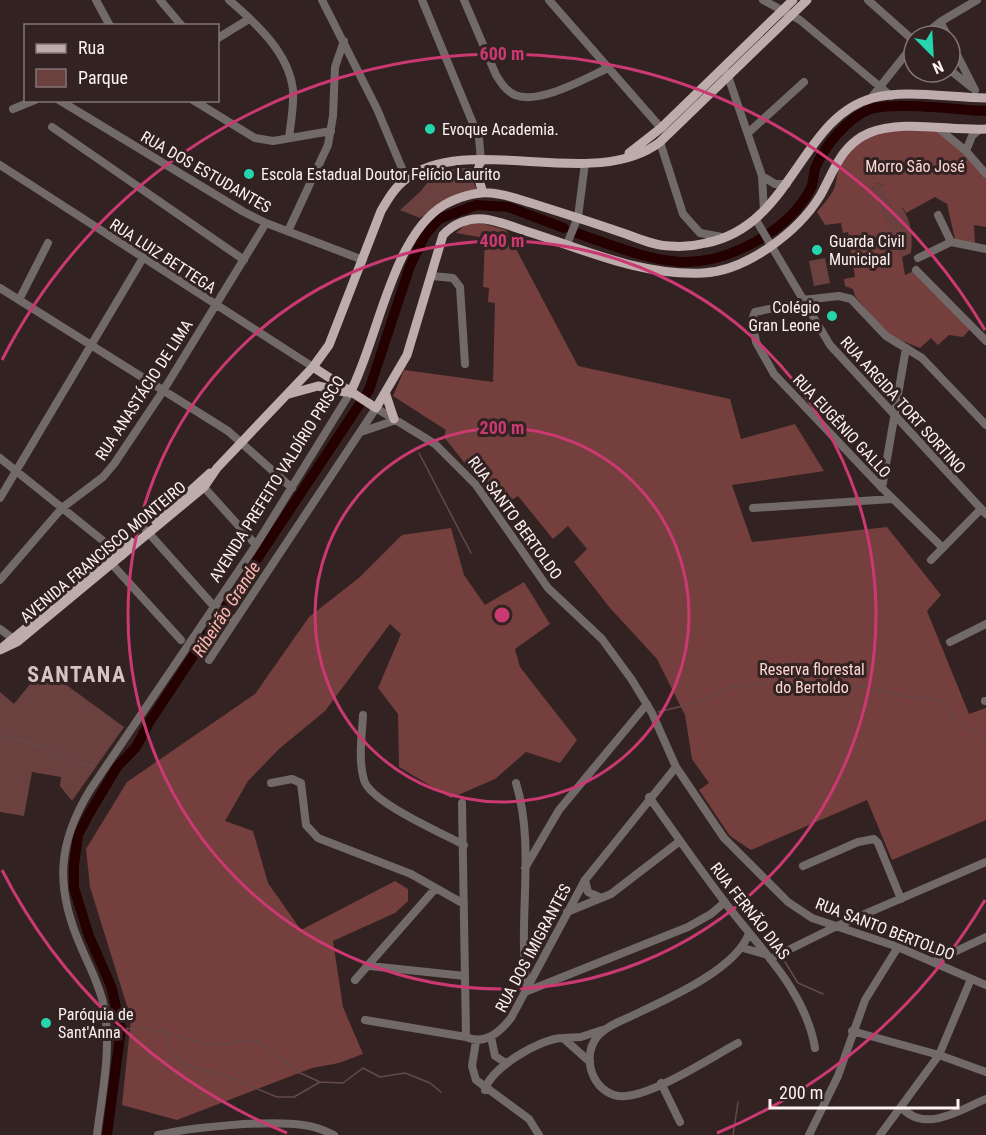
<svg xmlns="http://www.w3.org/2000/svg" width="986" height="1135" font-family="'Roboto Condensed',sans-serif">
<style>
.green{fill:#6b413f}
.forest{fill:#743f3d}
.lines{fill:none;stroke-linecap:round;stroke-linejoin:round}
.stream{stroke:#654949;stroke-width:1.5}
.river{stroke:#240001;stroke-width:10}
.minor{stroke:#726a69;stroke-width:8}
.major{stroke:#bdacab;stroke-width:9}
.ring{fill:none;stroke:#cb3972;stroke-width:3}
.poi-dot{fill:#24d5ae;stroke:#322322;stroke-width:2}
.labels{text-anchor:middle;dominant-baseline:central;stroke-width:6;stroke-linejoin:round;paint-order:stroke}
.poi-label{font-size:16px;fill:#fdf2f1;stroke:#322322;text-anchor:start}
.park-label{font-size:16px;fill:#fbd6d3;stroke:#322322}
.street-label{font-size:16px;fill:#fdf2f1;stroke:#322322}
.water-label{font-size:18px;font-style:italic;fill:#fdb6b1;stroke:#322322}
.district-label{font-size:22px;font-weight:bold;letter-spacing:1.5px;fill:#d8c3c2;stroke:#322322}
.centre{fill:#cb3972;stroke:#322322;stroke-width:3}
.ring-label{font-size:18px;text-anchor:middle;font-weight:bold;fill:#cb3972;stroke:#322322;stroke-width:6;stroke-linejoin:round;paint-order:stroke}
</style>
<rect width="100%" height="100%" fill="#322322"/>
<path class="green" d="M457,168H472L473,182L477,189L434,208L420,218L400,210L421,191L434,174Z
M880,183C903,206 915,219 911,253L902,257L872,189L874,184Z
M825,258L830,283L814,286L809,261Z
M43,668L124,727L72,801L60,786L61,777L32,772L24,816L0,812V692L14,704Z"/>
<path class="forest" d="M933,129L944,134L986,175V227L974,225L975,244L955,239L947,204L935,197L906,213L903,208L894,211L882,184L877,183L872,187L902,257L905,275L914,271L971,328L963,337L949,335L938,345L931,338L920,348L887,335L855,296L853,289L845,286L844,279L855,277L848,232L843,233L841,223L825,225L817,212C823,205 830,197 834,189C837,182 836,174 840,166C859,126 895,130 933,129Z
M478,222L506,230L578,366L730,399L741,439L795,424L824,471L732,485L752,542L887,527L941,595L927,611L969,714L986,708V820L892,860L867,800L751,850L730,836L699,790L709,783L692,759L685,715L657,659L610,608L574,562L587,549L568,526L553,539L518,496L500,507L444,437L446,430L393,396L404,370L493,382L495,303L488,302L489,288L483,287L485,238L456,233L465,225Z
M451,528L464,575L485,605L524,582L550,624L515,649L520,667L577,740L560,763L526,752L495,779L451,798L399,767L398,714L378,688L401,634L390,624L325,711L279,749L248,781L225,821L253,831L268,883L301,930L395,881L408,889V901L395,913L333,941L343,1007L363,1054L339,1063L312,1068L177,1120L122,1105L131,1019L90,887L86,849L127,782L255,694L309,617L360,577L402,535Z"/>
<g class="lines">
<path class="stream" d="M419,453L471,553
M658,712L703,701L730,687L765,684L778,672L792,667L799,688L817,694L850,684L903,696L940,700C953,718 961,728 983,734L986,740
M0,735L44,747L78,764L94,766
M110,771L113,772
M782,957L798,983L823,994
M121,1029L141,1028L163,1031L174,1053L185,1065L224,1075L277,1097H294L320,1082L343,1083L363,1068L380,1077L405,1073L430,1083L441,1092
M163,1031L206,1045L230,1044L241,1040L258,1041L298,1072L320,1082
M733,1135L738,1102"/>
<path class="river" d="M576,233C609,244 646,260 682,262C729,263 789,231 811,188C814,181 813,173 816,166C825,146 847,119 868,110C890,101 959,110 986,111
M107,1135L121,1029L111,986L89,936L74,888V865L78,835L89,814L117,767L136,747L150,721L369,390L410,266L425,235L439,219L476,205L508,207L564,228"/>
<path class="minor" d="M96,0L110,26
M160,0L182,26
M229,0C256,23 289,53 293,90C294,106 291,122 289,137
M322,0L377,109L406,178
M422,0L479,138L481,161
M464,0L496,75C501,83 506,91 515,95C539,105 586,78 608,68
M549,0L661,128
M763,0L800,20L891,96
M868,0L914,41
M940,22L948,36
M923,36L940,22L977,0
M218,38L249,19
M950,41L975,90
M950,70L971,87
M727,73L762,176L764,211
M871,98L914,44
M59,100L244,212L266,223L363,260
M193,100L255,138L273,141L331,131
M13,109L35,100
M52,127L244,260
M938,128L966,151L986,174
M748,133L804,82
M660,142L683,214L700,233L722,237
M966,151L972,136L980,129
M0,165L313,367
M762,176L775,184H787
M938,215L951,242
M756,220L830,345L986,514
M288,231L328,145L333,116L335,67L344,41
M567,244L578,217L585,163
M918,258L951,242L986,249
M916,270L986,341
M432,276L453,278L460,287L465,364
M0,288L228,431L292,488
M19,300L48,243
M802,300L839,296L851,299L886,336L922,358L986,425
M805,305H788L755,312L752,320L756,342L774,374L882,488L943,548
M361,432L396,420
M0,458L122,556
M201,484L256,545
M882,488L906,348
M0,498L143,258
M753,508L892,499
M146,530L211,603L234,620
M931,560L981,509
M109,561L181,640
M0,580L62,508L103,477L114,464L163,391L266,223
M0,629L16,641
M950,642L986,624
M209,660L376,408L435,444L476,485L548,588L602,639L632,680L652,713L676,767L724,838L788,902L812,918L898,947L986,985
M985,701H986
M363,715C362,735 358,760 364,780C370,802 442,833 464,845
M271,783L292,779L301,783L306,825L318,838L411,874L464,904
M516,783C536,848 517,920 527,987
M649,797C674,832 698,867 724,901C758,947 805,989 815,1048
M462,803L466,1037
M803,866L858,842L874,839L878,843L901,899
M525,868L559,810L647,704
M585,880L588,892L601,898
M567,912L611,894L680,841
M743,948L764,954
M770,959L837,926L986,862
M933,962L986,937
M370,966L465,976
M355,980L434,890
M525,992L688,927L711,914L725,902
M365,1020L466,1037C485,1045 499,1033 511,1018L585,880L676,767
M852,1031L939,1055L986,1072
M491,1037L495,1056L506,1063
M563,1038L581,1037L602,1030
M476,1041L472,1066L476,1080L529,1119L539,1135
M738,1043C710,1058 657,1093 626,1096C596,1099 579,1060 597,1037C607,1025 626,1019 640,1012C672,997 737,968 749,933
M661,1083L680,1122
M485,1090C490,1068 541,1038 563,1038L590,1062
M901,1107C925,1134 959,1110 986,1099
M97,1135C102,1093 112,1049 104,1007C100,986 89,966 81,947C55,888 57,844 90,790L256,545L350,393
M158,1135C191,1127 270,1120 303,1125C314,1126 324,1130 334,1135
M809,1135L838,1076L865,1000L898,947
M880,1135L939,1055L971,979"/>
<path class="major" d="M629,153L661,128L793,0
M481,161L477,173L483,193
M313,367L376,408L407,355L443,235C453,224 469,217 484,219C500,221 516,228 532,233C588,251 642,276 703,273C746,271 798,232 820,196C834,171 841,145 869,133C901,119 951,131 986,129
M350,393C378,340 392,236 444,205C456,198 477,191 491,193C505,194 518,199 531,203C563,213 594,223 626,234C640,239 655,246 670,246C681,247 694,246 706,243C793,226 800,117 873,98C905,89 952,98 986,98
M289,394L318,386L345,392
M386,395L394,419
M156,522L210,473
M3,647L131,542
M0,650L17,642L204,487L217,468L313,367L329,345L381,211C388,199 395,187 406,179C468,131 594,193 660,142L807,0"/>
</g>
<g class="ring">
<circle cx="502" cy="615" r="187"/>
<circle cx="502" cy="615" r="374"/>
<path d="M985 900A561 561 0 0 1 717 1133M287 1133A561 561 0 0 1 2 870M2 360A561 561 0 0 1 985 330"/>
</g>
<g class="poi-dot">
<circle cx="430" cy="129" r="6"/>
<circle cx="249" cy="174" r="6"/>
<circle cx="817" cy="250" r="6"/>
<circle cx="832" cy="316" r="6"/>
<circle cx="46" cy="1023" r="6"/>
</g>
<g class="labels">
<g class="poi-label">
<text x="442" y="129">Evoque Academia.</text>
<text x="261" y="174">Escola Estadual Doutor Felício Laurito</text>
<text x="829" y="241">Guarda Civil<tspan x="829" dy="18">Municipal</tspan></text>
<text x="820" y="307" text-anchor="end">Colégio<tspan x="820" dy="18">Gran Leone</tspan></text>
<text x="58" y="1014">Paróquia de<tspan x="58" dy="18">Sant'Anna</tspan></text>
</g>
<g class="park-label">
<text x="915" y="166">Morro São José</text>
<text x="812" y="669">Reserva florestal<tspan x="812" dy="18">do Bertoldo</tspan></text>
</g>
<g class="street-label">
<text transform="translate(206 172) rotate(30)">RUA DOS ESTUDANTES</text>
<text transform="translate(163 256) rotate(33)">RUA LUIZ BETTEGA</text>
<text transform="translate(144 390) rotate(-57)">RUA ANASTÁCIO DE LIMA</text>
<text transform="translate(903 405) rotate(48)">RUA ARGIDA TORT SORTINO</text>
<text transform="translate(842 426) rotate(47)">RUA EUGÊNIO GALLO</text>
<text transform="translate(277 479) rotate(-58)">AVENIDA PREFEITO VALDÍRIO PRISCO</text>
<text transform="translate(515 518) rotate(54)">RUA SANTO BERTOLDO</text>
<text transform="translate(103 552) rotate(-40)">AVENIDA FRANCISCO MONTEIRO</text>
<text transform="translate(750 911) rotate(52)">RUA FERNÃO DIAS</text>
<text transform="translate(885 929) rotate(21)">RUA SANTO BERTOLDO</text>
<text transform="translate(533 948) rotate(-62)">RUA DOS IMIGRANTES</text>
</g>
<g class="water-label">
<text transform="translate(226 609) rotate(-57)">Ribeirão Grande</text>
</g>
<g class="district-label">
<text x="77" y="674">SANTANA</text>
</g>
</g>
<circle cx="502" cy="615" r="9" class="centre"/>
<g class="ring-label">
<text x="502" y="60">600 m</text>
<text x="502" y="247">400 m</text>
<text x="502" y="434">200 m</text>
</g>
<rect x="24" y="24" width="195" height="78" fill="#322322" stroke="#837675" stroke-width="1.5"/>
<rect x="36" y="44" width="30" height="9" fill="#bdacab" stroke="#837675" stroke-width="1.5"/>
<text x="78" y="54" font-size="18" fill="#fdf2f1">Rua</text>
<rect x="36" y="69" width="30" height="18" fill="#6b413f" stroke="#837675" stroke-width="1.5"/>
<text x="78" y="84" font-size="18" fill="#fdf2f1">Parque</text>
<g transform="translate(932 54) rotate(156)"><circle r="28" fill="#322322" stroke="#837675" stroke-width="1.5"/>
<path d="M0-4.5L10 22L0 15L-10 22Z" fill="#24d5ae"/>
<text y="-9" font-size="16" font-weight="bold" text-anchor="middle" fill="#fdf2f1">N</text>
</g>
<path d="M770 1099v9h188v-9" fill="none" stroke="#fdf2f1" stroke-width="3"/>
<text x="779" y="1099" font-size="18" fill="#fdf2f1" stroke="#322322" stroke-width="4.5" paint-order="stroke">200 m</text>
</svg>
